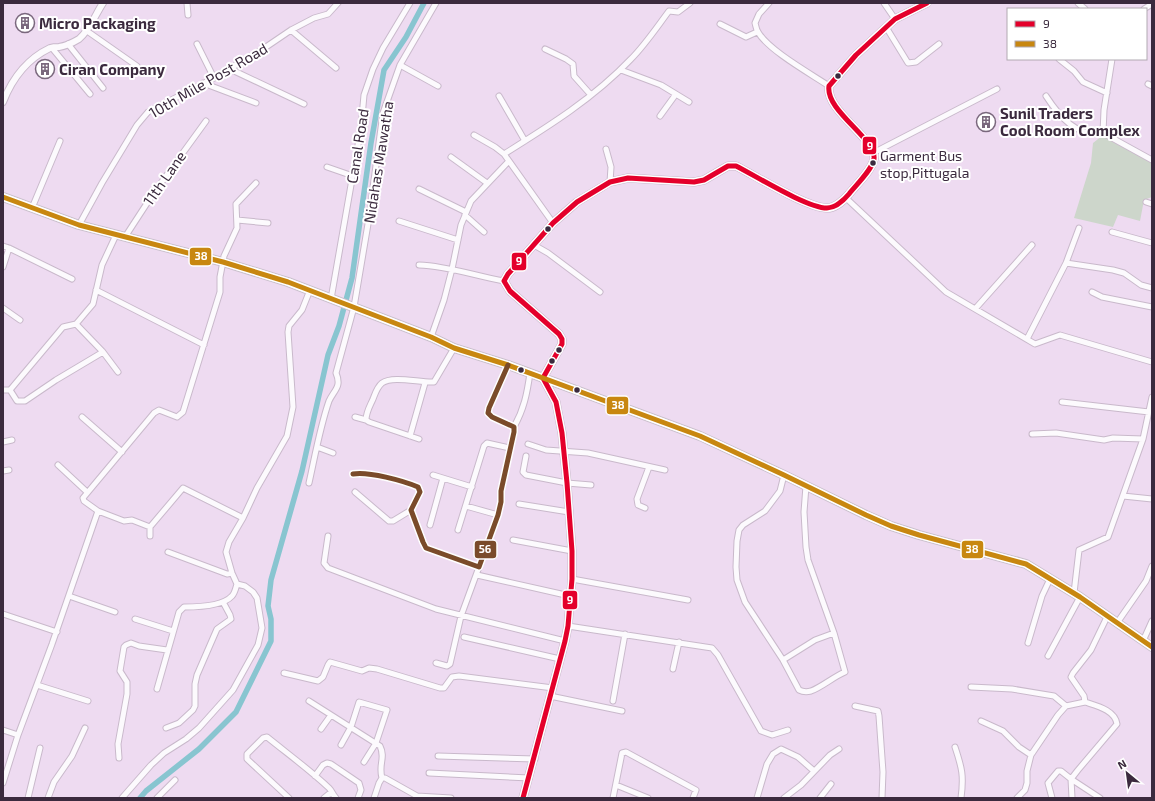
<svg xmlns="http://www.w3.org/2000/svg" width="1155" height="801" font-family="'Exo 2',sans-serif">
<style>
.green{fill:#cdd6cb}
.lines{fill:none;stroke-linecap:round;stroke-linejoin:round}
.canal{stroke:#88c5d0;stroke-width:5.5}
.minor-casing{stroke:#c9b9cb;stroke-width:7}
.tertiary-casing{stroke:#c9b9cb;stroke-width:8}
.secondary-casing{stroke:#c9b9cb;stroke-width:9}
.primary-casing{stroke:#cac0cc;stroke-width:10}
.minor{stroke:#fcfafd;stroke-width:5}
.tertiary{stroke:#fcfafd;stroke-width:6}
.secondary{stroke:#fcfafd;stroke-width:7}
.primary{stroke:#e7e1e8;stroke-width:8}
.bus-1-casing{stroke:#fff;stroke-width:8}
.bus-2-casing{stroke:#fff;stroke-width:8}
.bus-3-casing{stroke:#fff;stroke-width:8}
.bus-1{stroke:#e4002b;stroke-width:5}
.bus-2{stroke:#c88710;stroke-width:5}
.bus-3{stroke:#7a4b2a;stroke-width:5}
.bus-dot{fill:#3b2a3e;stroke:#fff;stroke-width:1.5}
.labels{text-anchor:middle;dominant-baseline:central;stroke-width:4;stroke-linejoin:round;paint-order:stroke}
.bus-label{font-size:14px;fill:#3b2a3e;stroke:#fff;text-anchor:start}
.poi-label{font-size:15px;font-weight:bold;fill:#3b2a3e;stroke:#fff;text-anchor:start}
.street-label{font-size:15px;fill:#3b2a3e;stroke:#fff}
.line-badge{stroke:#fff;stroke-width:1.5}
.badge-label{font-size:11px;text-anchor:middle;font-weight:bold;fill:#fff}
</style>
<rect width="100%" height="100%" fill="#eedbf1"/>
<path class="green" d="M1102,136L1152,163V197L1144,200L1140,221L1118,215L1113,227L1074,218L1091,163L1093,143Z"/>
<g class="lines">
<path class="canal" d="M140,798L146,791L199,749L236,712L271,641V619L268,606L271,580L302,471L328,355L339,326L352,278L371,143L384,70L406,37L424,3"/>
<defs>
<path id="minor" d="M187,3L188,15
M769,3L759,14L755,23C756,26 756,29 758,32C768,50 811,74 829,86
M884,3L895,19
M1078,3L1085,9
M1144,9L1152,4
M720,24L746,37L757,32
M886,27L908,63L916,62L939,44
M291,30L336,68
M87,31L137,66
M68,44L103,88
M197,44L214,78
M52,48L90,94
M545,49L566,59L573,64L574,76L591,95
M1059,59L1074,71L1083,82L1107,93
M1112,59L1104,110L1103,133L1152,160
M400,65L438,86
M230,69L304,104
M621,70L661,85L689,102
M203,83L256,103
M1148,84L1152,86
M499,96L525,141
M1046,96C1059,116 1077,138 1103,133
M660,116L676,94
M474,135L495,147L504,154
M606,149L611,167L610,182
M873,153L997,89
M451,157L487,183
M327,167L353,176
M419,189L466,212
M846,198L946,292L1035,344L1060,335L1152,362
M1146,202L1152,204
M32,208L60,141
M465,215L484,232
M237,220L268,223
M399,221L458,240
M553,223L504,154C549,126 594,98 631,59C645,45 657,27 669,11L678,12L690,3
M79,225L102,183L137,125L148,112L214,78L263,49L291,30L314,18L328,14L338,3
M1112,232L1152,243
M125,237L153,194L206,121
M534,245L548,253L600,292
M3,246L9,248L3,267
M9,248L72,279
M1066,263L1113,270L1124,273L1141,285L1152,288
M419,265C448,266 475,276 504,281
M96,290L204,345
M1092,292L1102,297L1152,307
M331,299L361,128L364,95L373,69L383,48L410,3
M3,308L20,320
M975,309L1032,245
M76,324L93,304L102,265L116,235
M431,337L444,300L452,269L461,225L471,201L509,161
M1027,339L1066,263L1079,228
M3,390H10L63,327L76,324L103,352L118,372
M10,390L17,401H25L56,380L103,352
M1062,402L1149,412
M82,417L122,452
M355,417L366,420
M514,427C524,409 527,394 530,373
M1032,434L1056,433L1104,440L1113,438L1143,439
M410,436L425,383
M419,439L369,422L366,420C366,412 370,406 373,399C375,394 377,387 382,383C393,375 420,383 434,382L454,348
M3,442L12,440
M528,444L546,450L588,453L665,470
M317,447L333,453
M526,456L523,472L526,475L567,483L591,485
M58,465L87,492
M3,471L9,470
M353,474C368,471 404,481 418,487L420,492L411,510L423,542L426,548L479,567L498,515L501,502V491L514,432V427L492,417L488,413L489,408L508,365
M433,475L472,487
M784,475L780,491L765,511L743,525L739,530L737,541L736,567L737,580L745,602L783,660L799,690C803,692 807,692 811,691C822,687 833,677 845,672L834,633L808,560L806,547L804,512L806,486
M309,483C315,456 320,427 329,401C334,390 342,387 336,373L354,307L369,218L383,113L400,65L436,3
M355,492L389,521H393L411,510
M1123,496L1152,499
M519,504L569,512
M466,506L498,515
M645,508L638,505L637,499L649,467
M430,525L443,478
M150,527L183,488L243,518
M458,530L484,446L487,443L510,448
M150,536V527L132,520L124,521L98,511L84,501L83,498L154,413L159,410L177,417L183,412L220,292V277L224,256L237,228L236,204L256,183
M328,536L324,563L328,568L436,609L565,641
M513,540L572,551
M168,552L227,574L232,573
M477,575L570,596
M572,579L688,600
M1074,593L1079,550L1108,537L1143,439L1152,397
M69,596L115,612
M3,614L57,632
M135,619L173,631
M1117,623L1146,581L1152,566
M568,626L712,648L718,655L761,731L772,735L788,730
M464,637L560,659
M1143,641L1152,621
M1028,643L1042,596L1050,579
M1048,656L1080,597
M783,660L815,640L834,633
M436,663L447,666L450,664L461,616L479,567
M673,669L679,642
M284,673L318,681L323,677L328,665L330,662L362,671L369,668L377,669L440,688H444L452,677L459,676L553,688
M37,685L88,701
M971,687L1012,689L1054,696L1066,706
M157,689L179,612L184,607C197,607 223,606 232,596C235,593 236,587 237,584
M550,696L622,711
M309,701L380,746C386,758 378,764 382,778
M613,701L625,634
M855,706L878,711L879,716L883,772L882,798
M981,721L1003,731L1019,747L1031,755
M166,728L179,723L193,710L195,706V684L197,675L217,629L231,619L230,615L223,602
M321,729L331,715
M3,730L18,735
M341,745L351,727L359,702L387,710L376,743L364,762
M955,747C962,768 964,776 961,798
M438,756L535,759
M119,758L118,744L127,694V682L120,671L124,647L126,645L131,643L139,646L167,650
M429,773L529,778
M315,776L323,765L327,763L331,764L359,783L361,790L358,798
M1071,779L1100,798
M1071,779L1072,798
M3,783L18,735L52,644L98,511
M616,785L648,798
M28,798L40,748
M48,798L54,782L72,756L85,728
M122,798L151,765L164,753L186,739L199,728L233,690L258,645L262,628L257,598L253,592L245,586L237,584L232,573L226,552L229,542L243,518L257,488L287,436L293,407L288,332L289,326L302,310L310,290
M157,798L175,780
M289,798L247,759V754L263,738L267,737C288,754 310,770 329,788C332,791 333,795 336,798
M324,798L329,794H332
M374,798L379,783L382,778H385L417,796L451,798
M613,798L622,753L626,752L696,790L693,798
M757,798L767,764L773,754L781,749L798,757L814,771
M784,798L801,785L830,755L839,749
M820,798L831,784
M1017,798L1025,790L1027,783V771L1031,755L1058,715L1066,706L1085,702L1084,696L1071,677L1073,673L1091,650L1107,617
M1052,798L1048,783L1058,771H1061L1071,779L1078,770L1117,724C1115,710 1097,706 1085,702"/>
<path id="tertiary" d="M3,102C12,79 27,59 50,48C53,47 56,47 59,47C66,46 74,42 79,39C90,30 95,15 103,3"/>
<path id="secondary" d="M523,798L565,641L568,626L572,579V551L567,483L562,433L556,402L543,378L562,344V339L559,334L510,291L504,281L508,274L553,223L577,202L610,182L628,178L694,182L704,180L728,166H736C756,176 807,208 827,208C835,208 844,200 849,194C856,185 872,170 874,159C877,139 825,111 829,86L856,55L895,19L927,3"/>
<path id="primary" d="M3,197L79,225L223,262L288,282L431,337L454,348L508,365L700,436L784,475L866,515L891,526L919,535L1026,564L1080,597L1152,647"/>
</defs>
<use href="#minor" class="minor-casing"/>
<use href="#tertiary" class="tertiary-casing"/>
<use href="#secondary" class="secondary-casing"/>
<use href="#primary" class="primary-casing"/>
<use href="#minor" class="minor"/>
<use href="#tertiary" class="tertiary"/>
<use href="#secondary" class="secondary"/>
<use href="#primary" class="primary"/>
<defs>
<path id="bus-1" d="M523,798L565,641L568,626L572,579V551L567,483L562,433L556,402L543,378L562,344V339L559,334L510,291L504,281L508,274L553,223L577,202L610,182L628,178L694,182L704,180L728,166H736C756,176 807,208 827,208C835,208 844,200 849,194C856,185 872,170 874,159C877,139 825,111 829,86L856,55L895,19L927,3"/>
<path id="bus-2" d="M3,197L79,225L223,262L288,282L431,337L454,348L508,365L700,436L784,475L866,515L891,526L919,535L1026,564L1080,597L1152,647"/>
<path id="bus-3" d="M353,474C368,471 404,481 418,487L420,492L411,510L423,542L426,548L479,567L498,515L501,502V491L514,432V427L492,417L488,413L489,408L508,365"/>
</defs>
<use href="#bus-1" class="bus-1-casing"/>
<use href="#bus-2" class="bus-2-casing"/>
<use href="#bus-3" class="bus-3-casing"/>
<use href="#bus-1" class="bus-1"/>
<use href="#bus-2" class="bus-2"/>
<use href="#bus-3" class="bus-3"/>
</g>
<defs>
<symbol id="building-ring" viewBox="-11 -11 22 22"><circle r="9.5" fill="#fff" stroke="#7a687d" stroke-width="1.5"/><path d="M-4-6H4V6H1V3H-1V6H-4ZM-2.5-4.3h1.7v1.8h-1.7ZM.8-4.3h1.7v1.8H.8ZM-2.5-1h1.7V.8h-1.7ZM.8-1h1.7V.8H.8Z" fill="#7a687d"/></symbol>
</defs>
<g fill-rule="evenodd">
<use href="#building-ring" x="14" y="12" width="22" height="22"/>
<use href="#building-ring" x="34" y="58" width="22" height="22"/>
<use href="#building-ring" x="975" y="111" width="22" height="22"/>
</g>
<g class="bus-dot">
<circle cx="838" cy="76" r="3.5"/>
<circle cx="873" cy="163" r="3.5"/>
<circle cx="548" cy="229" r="3.5"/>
<circle cx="559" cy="350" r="3.5"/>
<circle cx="552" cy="361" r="3.5"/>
<circle cx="521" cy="370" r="3.5"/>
<circle cx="577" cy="390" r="3.5"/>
</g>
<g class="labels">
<g class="bus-label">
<text x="880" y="155">Garment Bus<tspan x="880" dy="17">stop,Pittugala</tspan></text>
</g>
<g class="poi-label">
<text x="39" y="23">Micro Packaging</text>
<text x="59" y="69">Ciran Company</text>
<text x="1000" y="113">Sunil Traders<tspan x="1000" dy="17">Cool Room Complex</tspan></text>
</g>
<g class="street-label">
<text transform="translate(208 80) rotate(-30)">10th Mile Post Road</text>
<text transform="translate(357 146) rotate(-81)">Canal Road</text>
<text transform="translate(378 162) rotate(-81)">Nidahas Mawatha</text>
<text transform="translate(164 178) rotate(-55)">11th Lane</text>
</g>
</g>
<g class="line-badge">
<rect x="862" y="136" width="15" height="19" rx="4" fill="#e4002b"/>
<rect x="189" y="247" width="23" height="19" rx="4" fill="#c88710"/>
<rect x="511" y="252" width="16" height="19" rx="4" fill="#e4002b"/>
<rect x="606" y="396" width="23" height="19" rx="4" fill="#c88710"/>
<rect x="474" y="540" width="23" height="19" rx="4" fill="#7a4b2a"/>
<rect x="961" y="540" width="23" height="19" rx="4" fill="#c88710"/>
<rect x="562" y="590" width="16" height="20" rx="4" fill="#e4002b"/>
</g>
<g class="badge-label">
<text x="870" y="150">9</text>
<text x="201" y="260">38</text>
<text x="519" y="265">9</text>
<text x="618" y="409">38</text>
<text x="485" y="553">56</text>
<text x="972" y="553">38</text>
<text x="570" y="604">9</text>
</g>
<rect width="1155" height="801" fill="none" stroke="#3b2a3e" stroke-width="8"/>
<rect x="1007" y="8" width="140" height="52" fill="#ffffff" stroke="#b1aab2"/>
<rect x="1015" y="21" width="20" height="6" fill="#e4002b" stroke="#b1aab2"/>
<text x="1043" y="28" font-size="12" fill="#3b2a3e">9</text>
<rect x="1015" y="41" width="20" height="6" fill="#c88710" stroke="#b1aab2"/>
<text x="1043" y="48" font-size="12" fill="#3b2a3e">38</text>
<g transform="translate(1127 773) rotate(331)" stroke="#ffffff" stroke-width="3" paint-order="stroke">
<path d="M0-3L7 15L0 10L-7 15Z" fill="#3b2a3e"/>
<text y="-6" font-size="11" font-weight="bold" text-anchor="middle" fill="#3b2a3e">N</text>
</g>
</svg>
